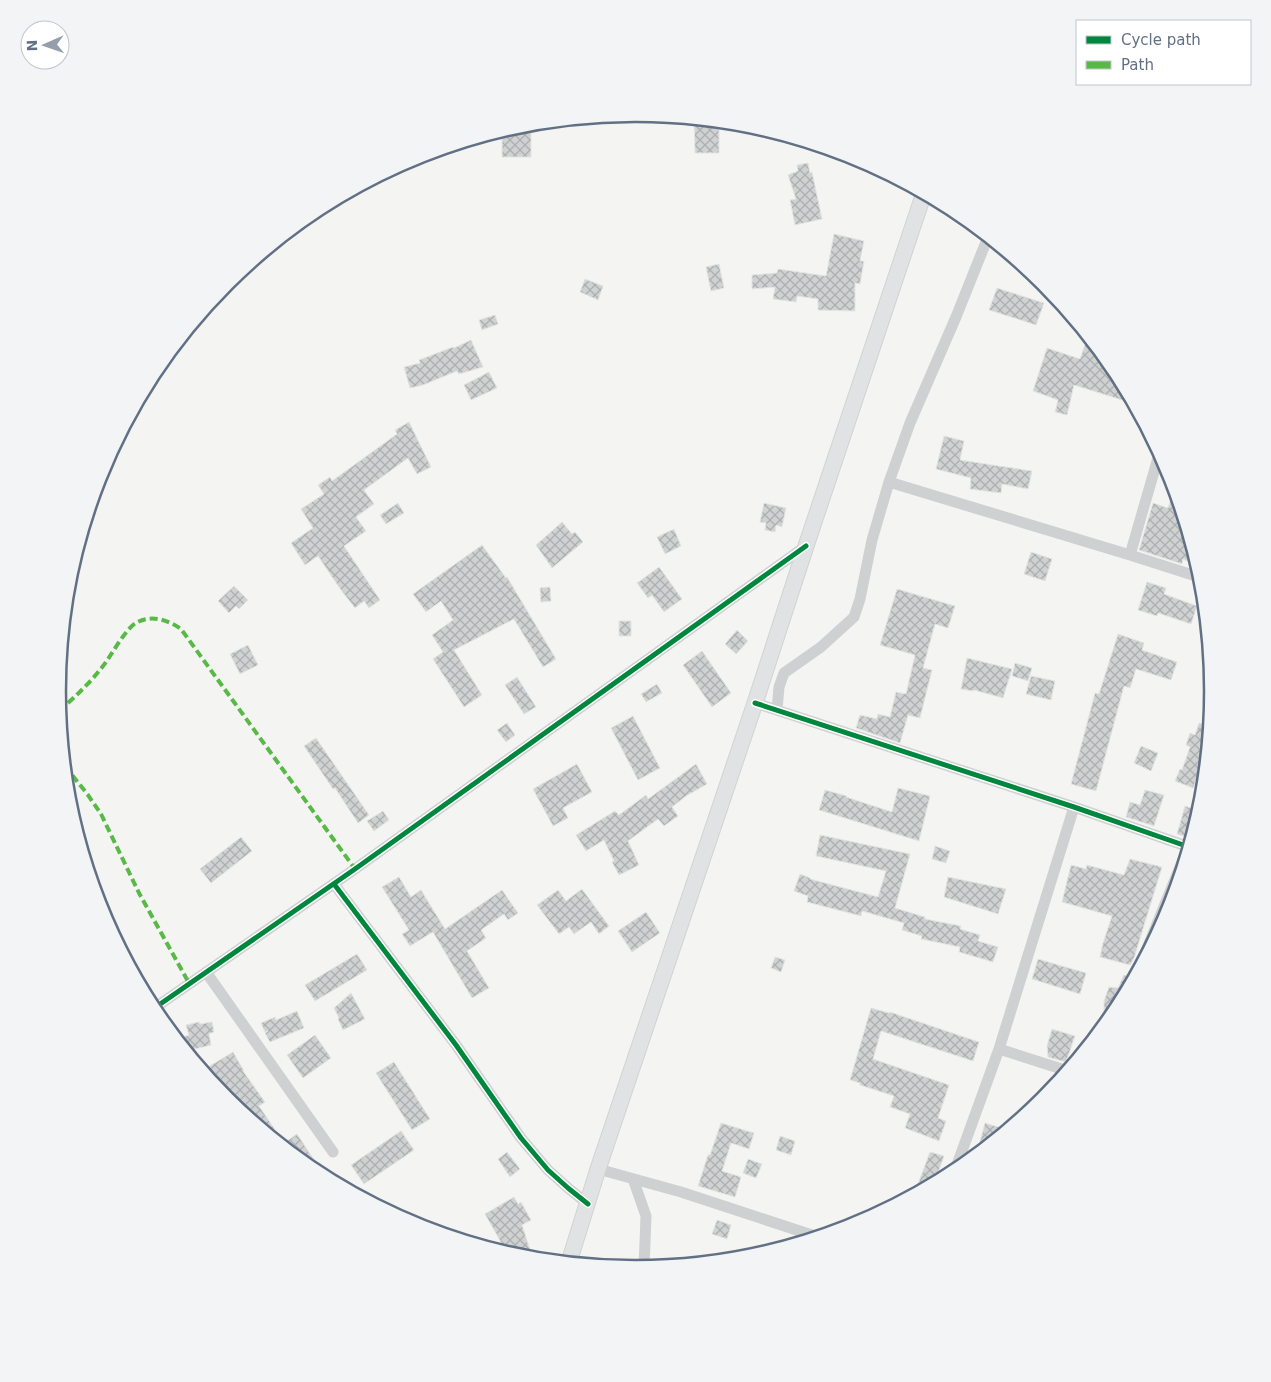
<svg xmlns="http://www.w3.org/2000/svg" width="1271" height="1382" font-family="'DejaVu Sans',sans-serif">
<style>
.building{fill:url(#building-cross-hatch);stroke:#e4e4e2}
.lines{fill:none;stroke-linecap:round;stroke-linejoin:round}
.secondary-casing{stroke:#d0d2d3;stroke-width:17}
.minor{stroke:#cfd0d1;stroke-width:11}
.secondary{stroke:#e1e2e3;stroke-width:15}
.quiet{stroke:#58b947;stroke-width:4;stroke-dasharray:8 4;stroke-linecap:butt}
.cycleway-casing{stroke:#fff;stroke-width:8}
.cycleway{stroke:#00873e;stroke-width:5}
.rim{fill:none;stroke:#627085;stroke-width:2.5}
</style>
<defs>
<pattern id="building-cross-hatch" width="8" height="8" patternUnits="userSpaceOnUse" patternTransform="scale(1.25)"><rect width="8" height="8" fill="#d0d2d2"/><path d="M0 0l8 8M0 8l8-8" fill="none" stroke="#acafb0"/></pattern>
</defs>
<rect width="100%" height="100%" fill="#f4f5f2"/>
<path class="building" d="M694,119L719,121V153H695Z
M531,123V157H502V130L523,124Z
M808,163L810,173L812,172L822,219L795,225L790,200L796,199L788,175L798,171L797,165Z
M834,234L864,241L860,261H864L860,284L855,283V311L818,310V299L797,296L796,302L773,299L775,287L752,289V275L777,273L778,269L826,276Z
M719,264L724,288L711,291L706,267Z
M585,279L603,286L598,300L580,292Z
M997,288L1044,303L1036,325L989,310Z
M495,315L498,324L482,330L479,320Z
M1088,336L1116,370L1135,404L1074,385L1067,415L1055,412L1058,400L1033,391L1047,348L1080,359Z
M471,340L483,367L459,374L457,371L423,385L410,388L404,367L420,363L419,360L453,347L454,348Z
M489,372L497,388L471,400L464,385Z
M409,422L431,467L417,474L408,458L364,490L374,504L356,517L366,531L344,546L380,600L369,608L364,601L355,608L341,590L318,556L305,565L291,543L313,528L301,509L324,494L318,485L330,477L332,481L397,434L395,430Z
M944,436L964,441L960,460L1032,471L1028,489L1002,484L1001,493L970,489L971,478L936,469Z
M1175,487L1185,522L1199,566L1183,559L1182,564L1139,550L1153,503L1168,508Z
M398,503L404,513L386,524L380,515Z
M764,503L786,508L782,527L776,525L775,532L765,530L766,523L760,522Z
M562,522L572,534L575,532L583,542L552,568L536,545Z
M674,529L681,546L665,554L657,537Z
M482,545L506,578L507,577L556,659L543,667L514,619L454,650L482,695L464,707L433,659L443,652L432,635L453,620L441,601L426,612L413,594Z
M1031,552L1052,559L1045,581L1024,574Z
M659,567L682,599L664,612L652,595L648,598L637,583Z
M1147,582L1166,588L1164,594L1197,606L1191,624L1158,613L1157,616L1138,610Z
M234,586L248,600L239,609L236,606L229,613L218,601Z
M550,587L551,601L541,602L540,588Z
M897,589L955,606L948,628L935,624L923,668L932,670L920,718L908,715L900,743L856,728L860,715L877,719L878,714L890,717L896,692L906,694L915,655L880,645Z
M619,621H631V636H619Z
M737,630L748,641L736,654L725,644Z
M1118,634L1144,643L1142,650L1177,662L1171,680L1136,669L1130,688L1124,686L1096,791L1071,784L1095,693L1099,694Z
M248,645L258,665L240,674L230,654Z
M702,651L731,693L712,707L683,665Z
M967,658L1012,669L1003,698L974,690L973,691L961,689Z
M1015,663L1032,668L1028,681L1012,676Z
M1031,676L1055,681L1051,700L1026,694Z
M517,677L536,707L524,714L505,685Z
M657,684L662,693L646,702L641,694Z
M633,716L660,768L638,780L611,728Z
M507,723L515,735L506,742L497,730Z
M1199,723L1210,727L1207,759L1205,765H1203L1193,788L1175,781L1180,769L1182,770L1190,747L1186,745L1190,733L1195,735Z
M316,738L369,815L358,823L335,788L333,789L304,746Z
M1141,746L1158,753L1151,771L1134,763Z
M577,764L592,792L563,808L568,818L553,826L533,789Z
M696,764L707,784L686,796L672,807L678,816L664,826L658,819L628,841L639,865L619,875L612,862L614,861L604,840L586,851L576,835L615,811L619,815L646,795L648,799Z
M898,788L930,796L919,841L819,810L825,790L847,796L846,797L892,812Z
M1145,790L1164,795L1154,826L1126,817L1130,802L1140,805Z
M1185,806L1200,811L1193,835L1191,834L1190,838L1177,834Z
M383,811L389,820L374,831L367,821Z
M820,835L910,854L895,908L925,917V919L961,926L960,929L980,935L978,941L998,947L993,962L959,952L960,947L921,939L922,936L902,930L904,923L862,911L861,916L807,902L808,896L794,891L800,874L810,878V879L878,897L886,871L816,856Z
M241,837L252,851L211,883L200,869Z
M935,846L950,851L946,863L932,859Z
M1130,859L1162,867L1134,958L1130,965L1100,957L1103,943L1112,916L1062,902L1071,865L1086,869L1087,865L1124,875Z
M399,877L411,897L421,890L445,929L502,890L518,913L508,920L504,914L481,930L486,938L467,951L489,988L472,998L433,932L410,946L402,934L409,930L382,887Z
M948,877L1006,889L998,914L944,897Z
M582,889L609,926L599,934L591,922L574,934L569,927L559,934L537,905L558,890L566,901Z
M646,912L660,933L632,952L618,931Z
M357,954L367,970L315,1001L305,985Z
M775,957L785,960L781,972L771,968Z
M1038,959L1086,973L1080,994L1032,979Z
M1124,975L1134,978L1116,1012L1111,1018L1104,1015V1001L1109,987L1118,988Z
M351,993L365,1019L343,1030L338,1019L339,1018L334,1008Z
M871,1008L889,1013L890,1012L979,1042L973,1061L881,1031L873,1059L949,1085L938,1118L946,1121L939,1141L905,1128L910,1114L890,1107L894,1096L860,1085V1083L850,1080Z
M297,1011L304,1028L270,1042L265,1033L268,1031L265,1032L261,1023L275,1017L276,1020Z
M199,1022L200,1024L212,1022L214,1032L209,1034L211,1045L187,1051L181,1044L180,1038L189,1035L186,1025Z
M1052,1029L1075,1036L1066,1062L1048,1057L1047,1046Z
M315,1035L331,1058L303,1078L287,1055Z
M233,1052L244,1071H243L265,1102L259,1106L284,1143L297,1134L326,1178L314,1171L227,1100L203,1070Z
M394,1062L430,1119L412,1130L376,1073Z
M721,1123L754,1133L749,1149L731,1143L722,1171L741,1177L735,1197L698,1186L708,1155H710Z
M985,1123L1008,1130L976,1156Z
M401,1131L414,1150L364,1184L351,1165Z
M780,1136L795,1141L791,1155L776,1150Z
M507,1152L520,1169L510,1177L498,1159Z
M930,1152L944,1156L934,1184L927,1187L918,1184Z
M748,1159L762,1164L756,1178L743,1173Z
M514,1197L518,1204L521,1202L531,1220L522,1225L533,1259L522,1258L507,1253L485,1214Z
M717,1220L731,1225L727,1239L712,1234Z"/>
<g class="lines">
<defs>
<path id="secondary" d="M569,1262L598,1169L755,703L806,546L924,193"/>
</defs>
<use href="#secondary" class="secondary-casing"/>
<path class="minor" d="M889,482L1130,555L1202,578
M1130,555L1160,451
M755,703L1074,807L1189,847
M777,710L779,687L784,673L821,647L854,617L860,599L872,540L889,482L910,423L956,317L988,237
M334,884L456,1045L521,1138L548,1170L568,1188L588,1204
M1146,951L1188,847
M206,972L333,1152
M153,1009L355,869L806,546
M999,1049L1068,1071
M598,1169L681,1192L818,1237
M954,1173L999,1049L1074,807
M633,1179L646,1216L644,1268"/>
<use href="#secondary" class="secondary"/>
<path class="quiet" d="M59,711C75,697 90,683 103,666C111,656 126,628 136,623C151,614 168,620 181,629L355,869
M65,766L88,795L101,814L139,893L189,983"/>
<defs>
<path id="cycleway" d="M755,703L1074,807L1189,847
M334,884L456,1045L521,1138L548,1170L568,1188L588,1204
M153,1009L355,869L806,546"/>
</defs>
<use href="#cycleway" class="cycleway-casing"/>
<use href="#cycleway" class="cycleway"/>
</g>
<path d="M0 0H1271V1382H0ZM66 691a569 569 0 1 1 1138 0a569 569 0 1 1-1138 0Z" fill="#f2f4f5" fill-rule="evenodd"/>
<path class="rim" d="M66 691a569 569 0 1 1 1138 0a569 569 0 1 1-1138 0Z"/>
<rect x="1076" y="20" width="175" height="65" fill="#ffffff" stroke="#c0c6ce"/>
<rect x="1086" y="36" width="25" height="8" fill="#00873e" stroke="#c0c6ce"/>
<text x="1121" y="45" font-size="15" fill="#627085">Cycle path</text>
<rect x="1086" y="61" width="25" height="8" fill="#58b947" stroke="#c0c6ce"/>
<text x="1121" y="70" font-size="15" fill="#627085">Path</text>
<g transform="translate(45 45) rotate(268)"><circle r="24" fill="#ffffff" stroke="#c0c6ce"/>
<path d="M0-4L9 19L0 12L-9 19Z" fill="#959fab"/>
<text y="-8" font-size="14" font-weight="bold" text-anchor="middle" fill="#627085">N</text>
</g>
</svg>
